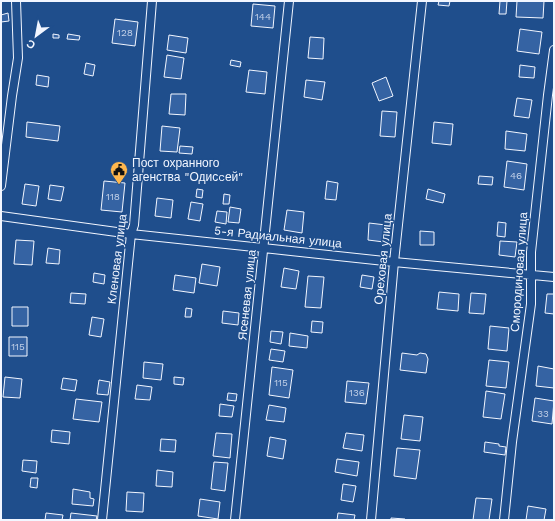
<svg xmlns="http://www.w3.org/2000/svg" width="555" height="521" font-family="'Work Sans',sans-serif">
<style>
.building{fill:#3563a3;stroke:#f2f6ff}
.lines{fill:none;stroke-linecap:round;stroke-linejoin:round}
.minor-casing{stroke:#f2f6ff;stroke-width:10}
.minor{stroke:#1f4e8c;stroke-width:8}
.labels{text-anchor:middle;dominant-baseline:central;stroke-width:3;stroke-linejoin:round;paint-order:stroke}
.number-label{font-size:10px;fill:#c3d1e8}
.poi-label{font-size:12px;fill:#f2f6ff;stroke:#1f4e8c;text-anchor:start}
.street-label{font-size:12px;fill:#f2f6ff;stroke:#1f4e8c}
</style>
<rect width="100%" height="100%" fill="#1f4e8c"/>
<path class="building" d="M439,1H450L449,6L438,5Z
M500,1H507L506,14H499Z
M517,1H544L543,18L516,17Z
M253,4L275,6L273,28L251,26Z
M8,13L9,21L1,22V15Z
M115,19L138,22L135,46L112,43Z
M520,29L542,32L539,54L517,51Z
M53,34L59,35V38H53Z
M68,34L80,36L79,40L67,39Z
M169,35L188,38L186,53L167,50Z
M310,37L324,38L323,59L308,58Z
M167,55L184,58L181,79L164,77Z
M231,60L241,62L240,67L230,65Z
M86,63L95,65L93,76L84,74Z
M520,65L535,67L534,78L519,77Z
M249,70L267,72L265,94L246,92Z
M37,75L49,77L48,87L36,85Z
M386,77L393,96L379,101L372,83Z
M306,80L325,82L322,100L304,97Z
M171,94H186L185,115L169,114Z
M517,98L532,100L529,118L514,116Z
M382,111L397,112L395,137L380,136Z
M27,122L60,126L58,141L26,137Z
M434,122L453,124L451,145L432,143Z
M162,126L180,128L177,152L160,151Z
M506,131L527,134L525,151L505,149Z
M180,146L193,147L192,154L179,153Z
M507,161L527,164L524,190L504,187Z
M479,176L493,177L492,185L478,184Z
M104,181L125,183L122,212L101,210Z
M327,181L338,183L336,200L325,199Z
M25,184L39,186L36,206L22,204Z
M50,185L64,187L61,201L48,199Z
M197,189L203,190L202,198L196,197Z
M428,189L445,194L443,203L426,199Z
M224,194L230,195L229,204H223Z
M157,198L173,200L171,218L155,216Z
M191,202L203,204L200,221L188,219Z
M230,207L241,209L239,223L228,222Z
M287,210L304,212L302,233L284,230Z
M217,211L227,212L226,224L215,222Z
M498,222L506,223L505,237L497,236Z
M369,223L386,225L384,242L368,240Z
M420,231L434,232V245H420Z
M16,240L34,241L32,265L14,264Z
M500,241L517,242L515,257L499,255Z
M48,248L60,250L59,264L46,263Z
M202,264L220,267L217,286L199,283Z
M284,268L299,271L296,289L281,287Z
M94,273L105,275L104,284L93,282Z
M175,275L196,278L194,293L173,290Z
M362,275L374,277L372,289L360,287Z
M308,276L324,277L321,308L305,307Z
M439,292L459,294L458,311L437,309Z
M71,293L86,294L85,304L70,303Z
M471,293L486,294L484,314L469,313Z
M547,294H554V314L545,313Z
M12,307H28V326H12Z
M186,308L192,309L191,317H185Z
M223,311L239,313L238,325L222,323Z
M92,317L104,319L101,337L89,335Z
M312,321L323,322L322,333L311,332Z
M490,326L509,328L507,351L488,349Z
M271,331L283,332L281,344L270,342Z
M290,333L308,336L307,348L289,346Z
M9,337H27V356H9Z
M271,349L285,351L283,362L269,360Z
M402,353L417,355L420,353L426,354L428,359L426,373L400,370Z
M489,360L509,362L506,388L486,386Z
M144,362L163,364L161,380L143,378Z
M538,366L554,369V388L536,386Z
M272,367L293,370L289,398L269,395Z
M5,377L22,379L20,398L3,397Z
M174,377L184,378L183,385L174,384Z
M63,378L77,380L75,391L61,389Z
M99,380L110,382L108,395L97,394Z
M347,381L369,383L366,404L345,402Z
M137,385L152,387L150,400L135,399Z
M486,391L505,394L501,419L483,417Z
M228,393L237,394L236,401L227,400Z
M535,398L554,401L552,424L532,421Z
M76,399L102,402L99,422L73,419Z
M220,404L234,406L232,417L219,416Z
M269,405L286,408L284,422L266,420Z
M404,415L423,417L420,441L401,439Z
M52,430L70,432L69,444L51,442Z
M216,433L232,434L230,458L213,456Z
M346,433L364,435L362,451L343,448Z
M270,437L286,440L283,459L267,456Z
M161,439L176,440L175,452L160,451Z
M485,442L499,444V446L506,447L505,455L484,452Z
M397,448L420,450L416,479L394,476Z
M337,459L359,462L357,476L335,472Z
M23,460L37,461L36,473L22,471Z
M214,462L228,463L225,491L211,489Z
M157,470L173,472L172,487L156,486Z
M31,478H38L37,488L30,487Z
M343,484L356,486L353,502L341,500Z
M73,489L90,492V498L94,499L93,506L72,504Z
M127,492L144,493L143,512L126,511Z
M476,498L492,499L489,520H473Z
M200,499L220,502L218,519L198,516Z
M528,506L546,509L544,520H526Z
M46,513L63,515L62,520H45Z
M71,513L97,516L96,520H70Z
M338,513L355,515L354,520H337Z
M391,518L405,519V520H391Z"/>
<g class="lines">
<defs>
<path id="minor" d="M1,186L12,96L18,58L16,1
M1,216L131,234L394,262L554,277
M102,520L131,234L134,225L152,1
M235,520L289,1
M371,520L394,262L422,1
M504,520L512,442L531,304V252L548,95L554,50"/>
</defs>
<use href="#minor" class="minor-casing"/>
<use href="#minor" class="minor"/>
</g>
<defs>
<symbol id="civic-pin" viewBox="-11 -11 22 30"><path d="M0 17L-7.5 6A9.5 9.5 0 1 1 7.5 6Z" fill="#ffb74d" stroke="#1f4e8c"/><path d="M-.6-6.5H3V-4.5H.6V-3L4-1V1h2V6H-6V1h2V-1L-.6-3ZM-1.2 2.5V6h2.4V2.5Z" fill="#111"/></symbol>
</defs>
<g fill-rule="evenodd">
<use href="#civic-pin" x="109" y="160" width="20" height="27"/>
</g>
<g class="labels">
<g class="number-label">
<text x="263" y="16">144</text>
<text x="125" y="32">128</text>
<text x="516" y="175">46</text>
<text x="113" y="196">118</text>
<text x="18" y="346">115</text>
<text x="281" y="382">115</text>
<text x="357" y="392">136</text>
<text x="543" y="413">33</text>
</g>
<g class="poi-label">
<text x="132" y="163">Пост охранного<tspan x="132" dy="14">агенства "Одисcей"</tspan></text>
</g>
<g class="street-label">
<text transform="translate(278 237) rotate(6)">5-я Радиальная улица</text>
<text transform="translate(117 259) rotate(-83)">Кленовая улица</text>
<text transform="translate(383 259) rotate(-84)">Ореховая улица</text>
<text transform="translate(519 272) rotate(-86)">Смородиновая улица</text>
<text transform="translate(247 295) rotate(-84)">Ясеневая улица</text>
</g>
</g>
<rect width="555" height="521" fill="none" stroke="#f2f6ff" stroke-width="4"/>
<g transform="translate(36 36) rotate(212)" stroke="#1f4e8c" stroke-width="3" paint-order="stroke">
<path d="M0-3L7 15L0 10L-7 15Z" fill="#f2f6ff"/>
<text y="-6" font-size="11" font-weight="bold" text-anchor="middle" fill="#f2f6ff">С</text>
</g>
</svg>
